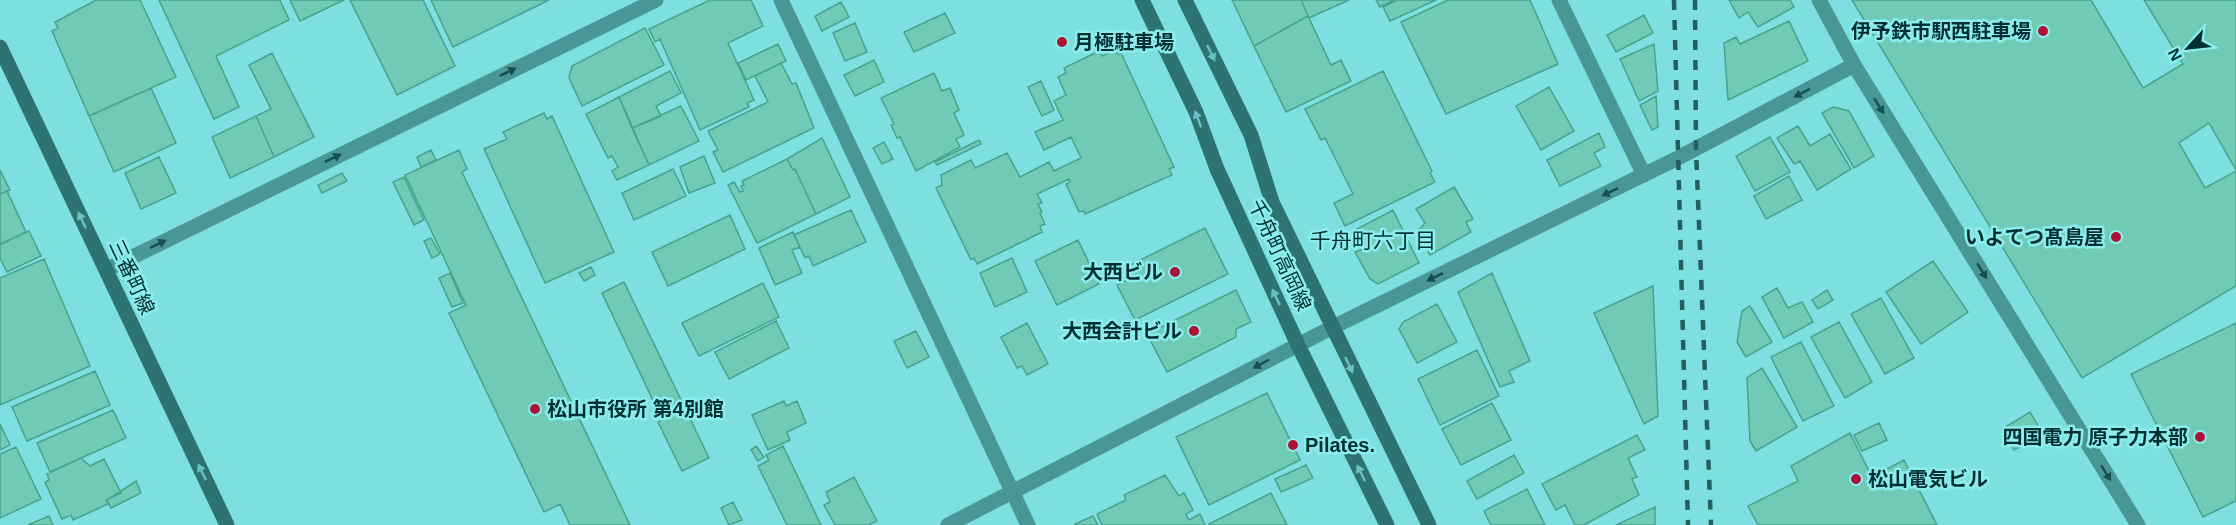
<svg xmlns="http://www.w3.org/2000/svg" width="2236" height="525" font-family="Arial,'Noto Sans JP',sans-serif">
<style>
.building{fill:#70cab5;stroke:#47a28f;stroke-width:1.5}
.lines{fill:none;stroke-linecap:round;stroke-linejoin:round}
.street{stroke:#499697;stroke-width:15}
.secondary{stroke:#2e7374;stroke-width:15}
.rail{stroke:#256061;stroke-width:4.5;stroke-dasharray:10 10;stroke-linecap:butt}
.oneway{fill:#6ac2c3}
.oneway2{fill:#174e4f}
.poi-dot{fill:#aa1336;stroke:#8bedee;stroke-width:2}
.labels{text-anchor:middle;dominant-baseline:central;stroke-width:5;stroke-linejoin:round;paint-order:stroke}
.poi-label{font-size:20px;font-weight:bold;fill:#022f30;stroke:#8bedee;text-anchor:end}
.street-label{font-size:20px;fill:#022f30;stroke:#8bedee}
.neighbourhood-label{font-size:21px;fill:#022f30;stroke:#8bedee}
</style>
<rect width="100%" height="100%" fill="#7edfe1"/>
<path class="building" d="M96,0H140L176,77L89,116L52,31L58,28L55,22Z
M159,0H280L289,20L216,56L239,107L214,119Z
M290,0H344L300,21Z
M350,0H423L455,66L397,95Z
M431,0H549L453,47Z
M710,0H751L763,26L728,43L754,100L747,103L749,107L700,130L660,39L655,42L649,29Z
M1232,0H1301L1308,16L1254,46Z
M1301,0H1349L1309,18Z
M1376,0H1394L1380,7Z
M1397,0H1436L1390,21L1383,7Z
M1448,0H1530L1558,64L1446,114L1401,22Z
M1729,0H1790L1794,7L1758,27L1748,12L1739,18Z
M1852,0H2091L2143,88L2183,64L2144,0H2236V170L2209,123L2179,143L2205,188L2236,171V286L2082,378Z
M841,2L849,17L822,31L815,16Z
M945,13L955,33L914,52L904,32Z
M1644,15L1653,33L1616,52L1607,35Z
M1308,16L1331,65L1341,60L1351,81L1286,112L1254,46Z
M1789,21L1808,61L1728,100L1724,43L1736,37L1740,44Z
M855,23L867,52L845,61L833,33Z
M645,28L664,65L582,106L569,78L572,66Z
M778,44L786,61L746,80L738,63Z
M1654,44L1658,91L1639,101L1620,59Z
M1115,50L1118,54L1121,53L1174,167L1169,169L1172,175L1085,214L1084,211L1079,212L1066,184L1070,182L1069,179L1037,194L1042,203L1038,204L1042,212L1040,213L1045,224L1040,226L1042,232L977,264L974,258L971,260L936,188L942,185L941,175L971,160L975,168L1007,153L1020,177L1049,162L1054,171L1081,158L1071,137L1044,150L1035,132L1063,120L1054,101L1066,95L1058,77L1066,73L1064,68L1099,51L1102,56Z
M272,53L314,137L274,157L256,116L271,109L249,65Z
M874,60L884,82L855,96L844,75Z
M781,63L792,84L796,83L814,128L723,172L713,152L718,150L708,131L768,102L755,76Z
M670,71L681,93L656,106L661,116L632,128L619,97Z
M1383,71L1432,171L1430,173L1435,182L1345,226L1334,203L1353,194L1325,138L1321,140L1305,109Z
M934,73L942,91L950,88L959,110L954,113L964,135L956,139L960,147L916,171L900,137L897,138L891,125L894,124L881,98Z
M1041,81L1054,110L1042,116L1028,87Z
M1549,87L1574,131L1541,150L1516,106Z
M151,88L176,143L114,172L89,116Z
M1656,96L1658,127L1652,130L1640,105Z
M619,97L649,165L617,180L612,171L618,167L612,156L608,158L586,114Z
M681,106L699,141L649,165L632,128Z
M1833,107L1849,111L1874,156L1854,168L1822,113Z
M544,113L547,119L552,116L614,252L545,283L484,149L507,139L503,132Z
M256,116L274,157L230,178L212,137Z
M1798,126L1810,146L1830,134L1851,169L1817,190L1800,161L1794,164L1777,138Z
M1599,133L1605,147L1594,153L1601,166L1560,186L1547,160Z
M1770,137L1790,172L1755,191L1736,156Z
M822,138L850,197L816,214L795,169L793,170L787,159Z
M979,140L981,144L937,165L935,162Z
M884,142L893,159L882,164L873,148Z
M431,150L436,160L421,167L417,157Z
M459,150L467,169L462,172L630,525H570L560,504L544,512L449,313L466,305L405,175Z
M704,156L715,183L689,193L680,167Z
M159,157L176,193L141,209L125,173Z
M787,159L793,170L795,169L816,214L757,243L728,185L734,182L740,192L743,191L741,186L744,185L742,181Z
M673,169L686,196L634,220L622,193Z
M0,170L10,190L0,194Z
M342,173L347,181L322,193L318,185Z
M1789,176L1802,200L1766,219L1754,196Z
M404,177L424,220L414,225L393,182Z
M1454,187L1473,219L1466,222L1471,232L1430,255L1417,232L1425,223L1416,209Z
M7,191L26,232L0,245V194Z
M851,210L866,242L813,266L809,256L805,258L794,235Z
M1393,210L1419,263L1378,284L1370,279L1355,252L1364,249L1355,230Z
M730,215L745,249L668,286L652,252Z
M1205,228L1228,274L1135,320L1117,285L1127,280L1122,269Z
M29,231L41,256L7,272L0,258V244Z
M793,232L800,247L792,250L802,273L775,285L759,248Z
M431,238L440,254L432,258L424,241Z
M1078,240L1099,284L1057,305L1035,261Z
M1012,258L1027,292L995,307L980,273Z
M44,259L90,366L0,405V278Z
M1933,261L1968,312L1921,344L1886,292Z
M591,267L595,275L584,281L579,273Z
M450,273L463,303L452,307L439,278Z
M1492,273L1530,361L1509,371L1514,382L1500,387L1458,292Z
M624,282L681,400L658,411L602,293Z
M763,283L779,317L699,356L682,323Z
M1653,286L1658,416L1644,424L1594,313Z
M1777,288L1788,308L1802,302L1813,322L1784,338L1762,297Z
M1236,290L1251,322L1236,329V337L1167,372L1147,334Z
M1827,290L1833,300L1818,309L1812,300Z
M1881,298L1914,358L1885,374L1851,314Z
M1437,304L1457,342L1417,363L1399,329L1403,322Z
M1750,306L1772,342L1746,357L1737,342L1742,311Z
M776,321L789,348L729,379L715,352Z
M1839,322L1872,382L1845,398L1811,337Z
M1027,323L1048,364L1027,375L1022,366L1017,368L1001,337Z
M2236,323V501L2203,517L2131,374Z
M916,331L929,357L907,368L894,341Z
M1801,342L1834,406L1803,421L1771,357Z
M1477,350L1499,396L1440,425L1418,379Z
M1762,368L1797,427L1756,451L1750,441L1747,378Z
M95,371L110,405L27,441L12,407Z
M1267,393L1300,460L1209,505L1176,437Z
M784,401L786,406L797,401L806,423L787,432L790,440L768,450L752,415Z
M1492,403L1511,440L1461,465L1442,429Z
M685,408L709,458L682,471L658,422Z
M113,410L126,438L50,472L37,443Z
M2030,412L2043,434L2014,450L2002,429Z
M1879,423L1887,440L1862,451L1854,435Z
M0,424L10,445L0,450Z
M1850,433L1872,477L1904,460L1937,525H1758L1748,506L1798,481L1791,466Z
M1637,435L1645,450L1628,458L1637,477L1632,479L1639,495L1584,525H1575L1565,505L1556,510L1542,484Z
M756,446L764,457L758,461L751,450Z
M783,446L821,525H787L758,466L769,460L766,455Z
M16,447L41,499L0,518V454Z
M1514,455L1524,473L1477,499L1467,481Z
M81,458L90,466L104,459L121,493L106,500L108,504L73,520L71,515L62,519L45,482L49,480L47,474Z
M1306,465L1313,478L1281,492L1275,479Z
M1165,475L1179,496L1184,493L1193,510L1186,514L1189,520L1200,514L1205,525H1102L1097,514L1126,500L1124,495Z
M854,477L877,521L869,525H835L824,505L830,502L826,492Z
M136,481L141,493L111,508L107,500Z
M1527,489L1545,525H1491L1484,511Z
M1271,493L1287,525H1210L1209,524Z
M733,502L742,520L729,525L721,508Z
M1655,507V525H1616Z
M49,516L53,525H28Z
M1093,516L1098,525H1076L1075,524Z"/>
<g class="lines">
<path class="street" d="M781,0L1028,525
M1559,0L1644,175
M1819,0L1854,65L2138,525
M106,270L656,0
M948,525L1331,328L1678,158L1854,65"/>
<path class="secondary" d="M1142,0L1196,112L1217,169L1298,345L1387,525
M1185,0L1251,135L1272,202L1429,525
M0,47L227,525"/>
<path class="rail" d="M1674,0L1688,525
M1695,0L1696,149L1711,525"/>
</g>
<defs><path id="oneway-solid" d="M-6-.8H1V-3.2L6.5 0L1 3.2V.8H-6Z" transform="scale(1.5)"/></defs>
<g class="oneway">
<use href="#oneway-solid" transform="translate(1211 53) rotate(64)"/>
<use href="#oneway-solid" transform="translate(1198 119) rotate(-111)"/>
<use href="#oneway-solid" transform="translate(82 220) rotate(-115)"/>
<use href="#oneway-solid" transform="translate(1276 297) rotate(-115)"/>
<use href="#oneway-solid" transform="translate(1349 365) rotate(64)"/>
<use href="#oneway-solid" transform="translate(202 472) rotate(-116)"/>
<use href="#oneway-solid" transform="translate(1361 473) rotate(-116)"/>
</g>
<g class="oneway2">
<use href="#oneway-solid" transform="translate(508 72) rotate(-26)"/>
<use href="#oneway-solid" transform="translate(1802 93) rotate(152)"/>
<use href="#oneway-solid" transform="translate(1879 106) rotate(58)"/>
<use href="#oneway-solid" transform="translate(333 158) rotate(-26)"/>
<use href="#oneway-solid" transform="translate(1610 192) rotate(154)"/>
<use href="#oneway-solid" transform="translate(158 244) rotate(-26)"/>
<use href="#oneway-solid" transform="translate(1982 271) rotate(58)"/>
<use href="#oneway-solid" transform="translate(1435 277) rotate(154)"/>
<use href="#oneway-solid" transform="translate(1261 364) rotate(152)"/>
<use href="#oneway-solid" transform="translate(2106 473) rotate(58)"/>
</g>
<g class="poi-dot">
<circle cx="2043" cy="31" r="6"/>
<circle cx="1062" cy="42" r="6"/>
<circle cx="2116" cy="237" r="6"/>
<circle cx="1175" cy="272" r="6"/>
<circle cx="1194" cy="331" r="6"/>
<circle cx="535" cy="409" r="6"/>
<circle cx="2200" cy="437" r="6"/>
<circle cx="1293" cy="445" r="6"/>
<circle cx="1856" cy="479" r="6"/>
</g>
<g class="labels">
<g class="poi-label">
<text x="2031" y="31">伊予鉄市駅西駐車場</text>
<text x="1074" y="42" text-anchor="start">月極駐車場</text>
<text x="2104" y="237">いよてつ髙島屋</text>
<text x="1163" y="272">大西ビル</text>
<text x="1182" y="331">大西会計ビル</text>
<text x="547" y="409" text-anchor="start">松山市役所 第4別館</text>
<text x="2188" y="437">四国電力 原子力本部</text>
<text x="1305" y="445" text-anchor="start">Pilates.</text>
<text x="1868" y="479" text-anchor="start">松山電気ビル</text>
</g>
<g class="street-label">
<text transform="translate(1280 255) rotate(65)">千舟町高岡線</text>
<text transform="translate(132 277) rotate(65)">三番町線</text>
</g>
<g class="neighbourhood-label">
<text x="1373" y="240">千舟町六丁目</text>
</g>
</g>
<g transform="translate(2188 48) rotate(243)" stroke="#8bedee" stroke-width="4.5" paint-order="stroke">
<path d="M0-4.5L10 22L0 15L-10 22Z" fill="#022f30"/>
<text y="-9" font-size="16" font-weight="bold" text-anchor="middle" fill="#022f30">N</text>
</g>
</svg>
